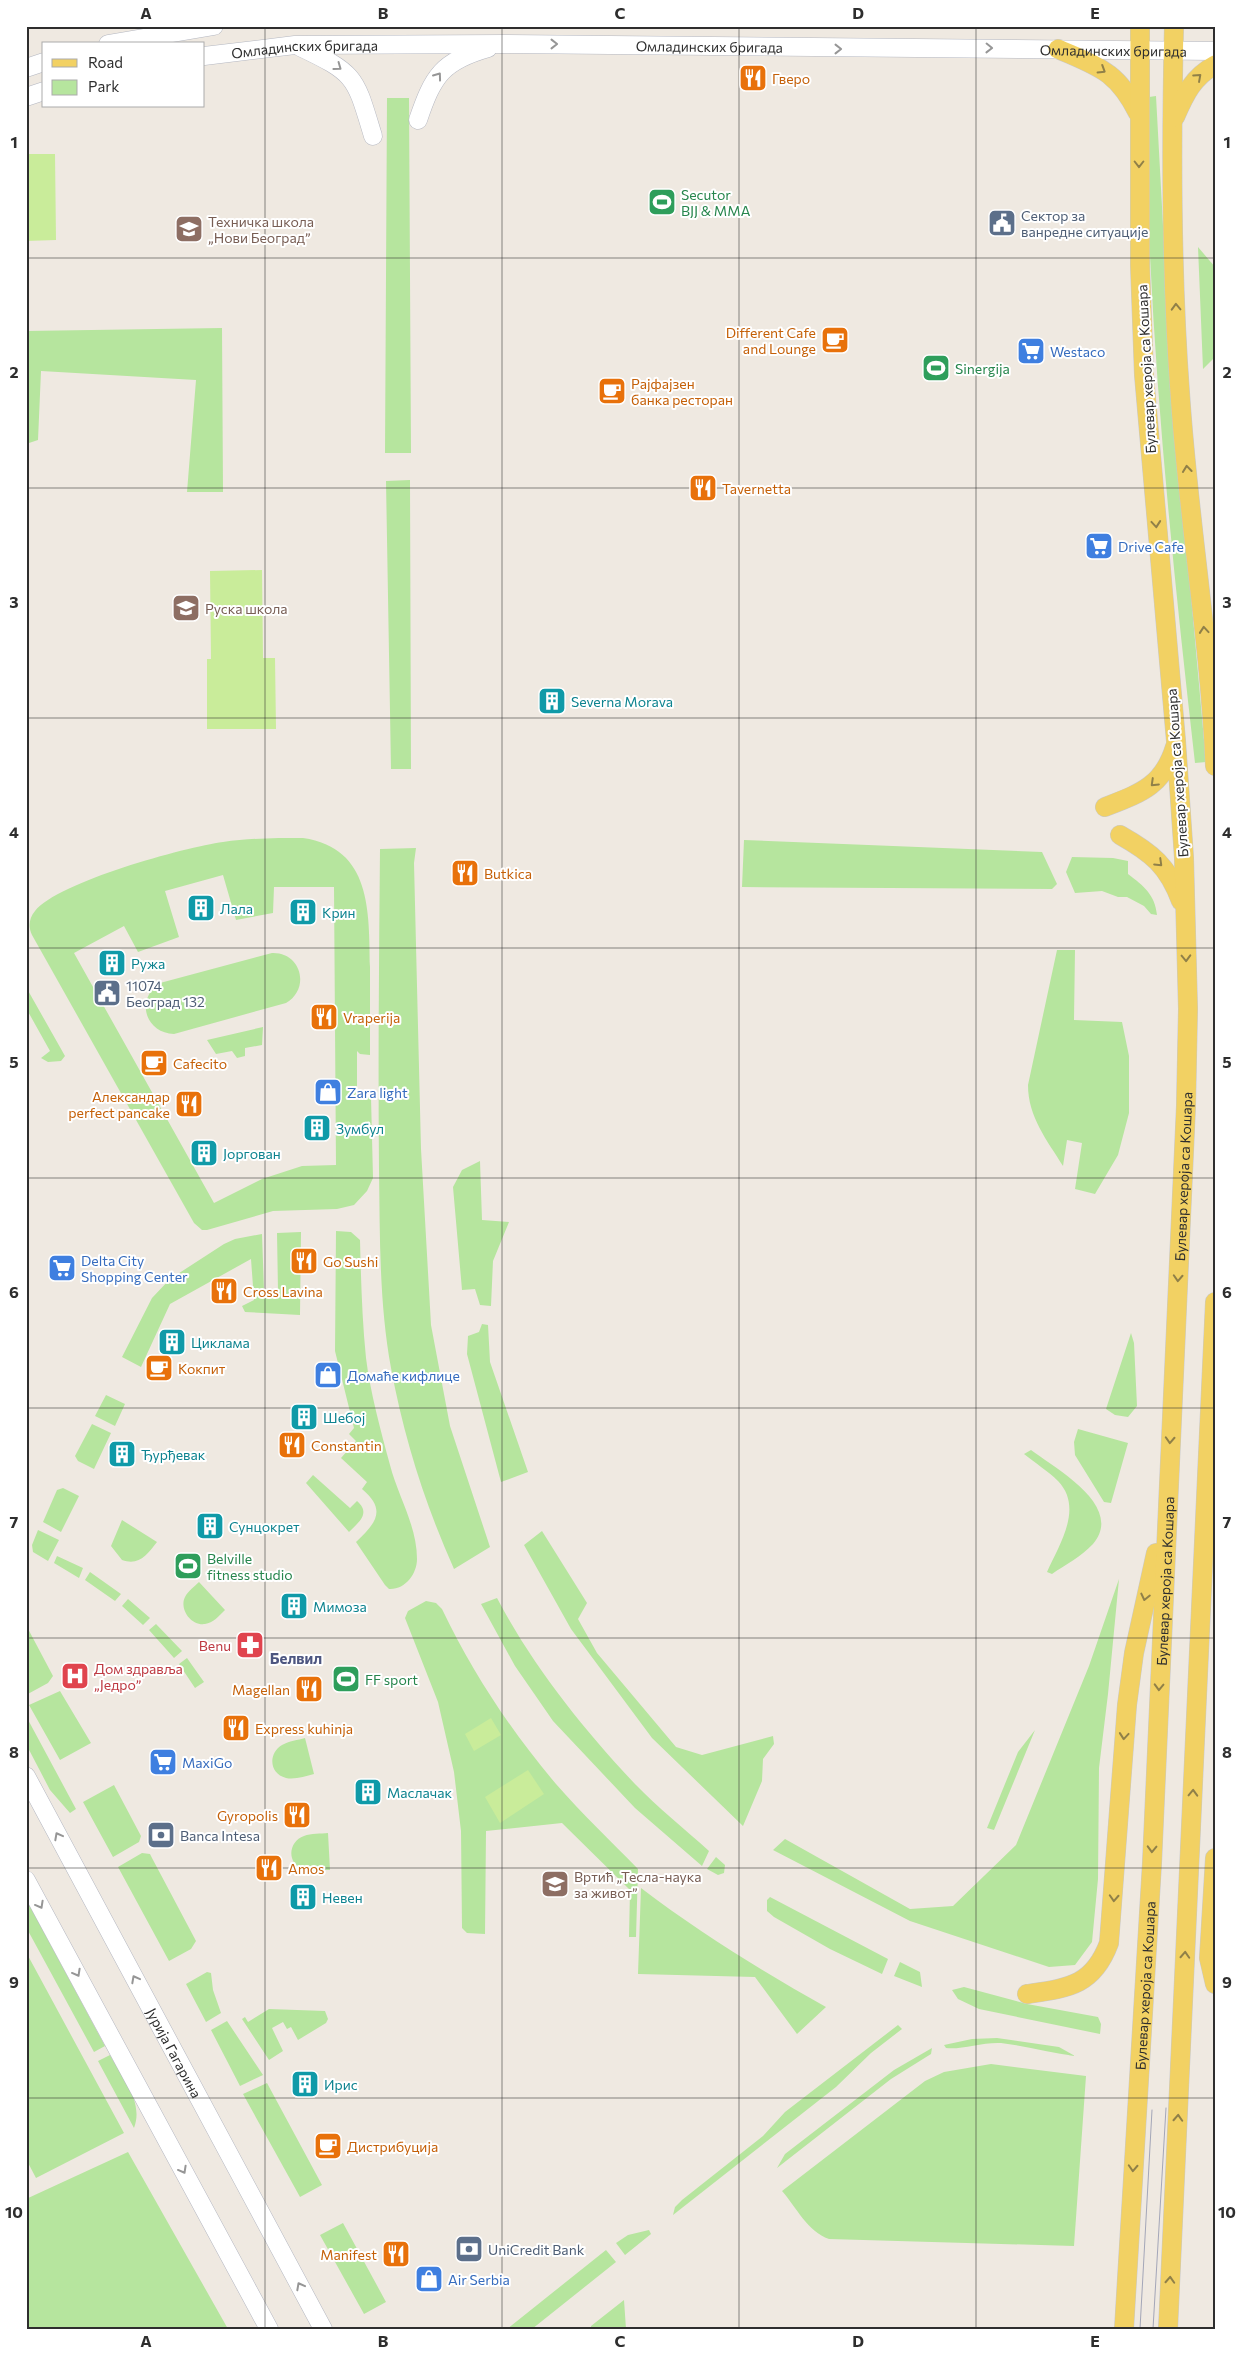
<svg xmlns="http://www.w3.org/2000/svg" width="1241" height="2355" font-family="Commissioner,sans-serif">
<style>
.green{fill:#b6e59e;fill-rule:evenodd}
.pitch{fill:#c9ec9a}
.lines{fill:none;stroke-linecap:round;stroke-linejoin:round}
.secondary-casing{stroke:#b4b7c1;stroke-width:19}
.primary-casing{stroke:#c9c9c9;stroke-width:20}
.secondary{stroke:#fff;stroke-width:18}
.primary{stroke:#f2d163;stroke-width:19}
.tram{stroke:#a3a6b8;stroke-width:1}
.oneway{stroke:#969696}
.oneway2{stroke:#908048}
.grid{fill:none;stroke:#2e2e2e;stroke-width:1;stroke-opacity:0.55}
.labels{text-anchor:middle;dominant-baseline:central;stroke-width:4;stroke-linejoin:round;paint-order:stroke}
.street-label{font-size:14px;fill:#2e2e2e;stroke:#fff}
.food-label{font-size:14px;fill:#c56008;stroke:#fff;text-anchor:start}
.leisure-label{font-size:14px;fill:#27864d;stroke:#fff;text-anchor:start}
.service-label{font-size:14px;fill:#4e5e75;stroke:#fff;text-anchor:start}
.education-label{font-size:14px;fill:#785e54;stroke:#fff;text-anchor:start}
.shop-label{font-size:14px;fill:#366cbe;stroke:#fff;text-anchor:start}
.culture-label{font-size:14px;fill:#0d838f;stroke:#fff;text-anchor:start}
.health-label{font-size:14px;fill:#be3a42;stroke:#fff;text-anchor:end}
.neighbourhood-label{font-size:15px;font-weight:bold;fill:#4d5680;stroke:#fff}
.neatline{fill:none;stroke:#2e2e2e;stroke-width:2}
.grid-label{font-size:16px;text-anchor:middle;font-weight:bold;fill:#2e2e2e}
</style>
<rect width="100%" height="100%" fill="#efe9e1"/>
<path class="green" d="M1156,96L1171,373L1206,762L1195,763C1174,579 1155,395 1148,210C1147,172 1149,134 1149,97Z
M387,98H409L411,453H385Z
M1198,247L1215,267V357L1203,369Z
M222,328L223,492H187L196,380L41,371L38,440L26,444V331Z
M410,480L411,769H391L386,481Z
M303,838C372,848 369,912 370,967C370,996 370,1025 370,1055L360,1054L357,1051V1100L361,1097H371L373,1178L367,1191L354,1205L337,1209L273,1211L207,1230H202L194,1223L32,935C28,927 29,918 35,911C58,882 185,847 223,842C249,838 276,838 303,838ZM223,875L236,920L273,913L274,887H334L336,1165L302,1166L262,1179L214,1203L74,953L124,926L138,952L179,937L165,891Z
M744,840L1042,852L1057,884L1052,889L742,887Z
M416,848L414,863L421,1149L431,1325L450,1426L490,1547L454,1569C425,1504 404,1438 391,1368C379,1303 380,1235 379,1169C378,1062 379,955 380,849Z
M1072,857L1113,858L1128,861V874C1144,886 1155,895 1157,915L1151,914L1144,906L1127,897H1118L1102,891L1075,893L1066,872Z
M1075,950L1074,1020L1122,1022L1129,1056V1113L1118,1155L1095,1194L1075,1189L1082,1143L1067,1140L1063,1166C1047,1140 1028,1117 1028,1085L1057,950Z
M272,953C301,952 311,988 286,1003L174,1034C145,1033 135,999 160,983Z
M26,987L65,1056L61,1061L48,1062L41,1058L50,1051L26,1008Z
M263,1027L262,1045L245,1048V1056L237,1058L232,1051L216,1054L207,1040Z
M480,1161L482,1220L509,1222L493,1261L491,1306L480,1305L475,1289L462,1290L453,1187L462,1170Z
M336,1231L351,1232L360,1240C361,1279 362,1319 366,1358C370,1391 381,1432 390,1465C398,1496 417,1526 417,1559C417,1574 405,1590 389,1589L385,1585L356,1542C376,1523 387,1510 362,1489L367,1482L341,1458L356,1441L349,1434L354,1428L335,1351Z
M301,1232L300,1315L245,1312L242,1306L254,1300L251,1259L170,1304L141,1367L122,1357L152,1298L170,1279L224,1244L235,1239L262,1234L264,1290L278,1291L277,1233Z
M482,1324L488,1325L490,1362L528,1472L501,1482L467,1354L468,1336L479,1332Z
M1131,1333L1134,1343L1137,1406L1128,1417L1115,1415L1106,1409Z
M106,1395L125,1404L115,1426L95,1416Z
M92,1424L111,1433L94,1469L78,1461L75,1456Z
M1078,1429L1128,1443L1111,1503L1104,1502L1075,1455L1074,1442Z
M1031,1450C1056,1469 1125,1506 1093,1544C1082,1556 1065,1565 1052,1574L1047,1572C1059,1545 1084,1508 1058,1481C1048,1471 1035,1463 1024,1454Z
M313,1475L350,1508L357,1501C371,1513 359,1522 349,1532L306,1483Z
M63,1488L79,1496L61,1532L43,1522L57,1490Z
M122,1520L157,1542C147,1555 139,1566 122,1560L111,1546Z
M38,1530L59,1540L48,1561L33,1552L32,1545Z
M542,1531L587,1603L578,1619L597,1653L676,1747L702,1755L773,1736L774,1744L763,1759L762,1781L743,1826L652,1738L571,1629L524,1545Z
M57,1556L83,1568L79,1578L54,1563Z
M90,1572L121,1594L115,1601L85,1580Z
M1119,1579L1108,1694L1099,1768L1098,1879L1092,1942L1075,1965L1049,1967L910,1921L773,1850L785,1839L910,1909L953,1906L1016,1845L1089,1666Z
M199,1582L225,1610C219,1616 213,1623 205,1624C191,1626 179,1609 185,1597C188,1591 195,1586 199,1582Z
M497,1598C532,1665 583,1729 635,1784C658,1808 685,1829 709,1851L702,1866L635,1808L553,1721L515,1666L481,1604Z
M128,1599L150,1618L143,1625L122,1606Z
M426,1601L436,1603L442,1609C472,1672 511,1731 556,1784C582,1814 611,1841 638,1869L636,1937H629L630,1890L562,1823L486,1831L485,1934L467,1933L462,1928L461,1831L454,1772L438,1702L405,1618L408,1611Z
M156,1624L182,1651L174,1658L149,1630Z
M26,1625L53,1676L48,1683L26,1695Z
M187,1658L204,1682L195,1688L179,1664Z
M60,1691L91,1743L60,1760L29,1705Z
M26,1716L76,1809L70,1813L50,1790L26,1744Z
M1035,1730L994,1830L987,1828L1018,1752Z
M305,1738L314,1774C305,1776 295,1780 286,1778C269,1774 268,1753 282,1745C289,1741 298,1740 305,1738Z
M114,1785L141,1836L139,1842L113,1857L83,1802Z
M328,1833L330,1870C321,1870 310,1872 302,1869C286,1862 289,1841 304,1836C311,1833 321,1834 328,1833Z
M142,1853L150,1854L152,1858L196,1941L191,1949L169,1961L118,1867Z
M716,1857L725,1865L724,1873L718,1875L707,1869Z
M641,1888C700,1933 762,1971 826,2007L797,2034L755,1977L638,1974Z
M770,1897L888,1959L882,1974L830,1949L774,1917L767,1911V1900Z
M26,1899L105,2046L94,2052L26,1927Z
M26,1952L124,2133L36,2178L26,2159Z
M900,1962L920,1972L922,1987L894,1976Z
M207,1972L211,1973L213,1990L221,2013L206,2022L186,1984Z
M964,1987L1027,2004L1098,2017L1101,2024L1100,2034L979,2009L958,1999L952,1990Z
M269,2009L325,2011L328,2019L326,2023L298,2040L291,2027L287,2029L283,2022L272,2028L283,2051L269,2060L242,2019L245,2017L248,2022Z
M227,2021L263,2075L240,2086L211,2030Z
M898,2025L902,2029L871,2053L836,2087L673,2215L675,2207L682,2200L763,2136L785,2112Z
M997,2038L1059,2047L1075,2056C1050,2053 1026,2046 1001,2043C982,2042 961,2050 946,2048L944,2045L972,2039Z
M932,2048L931,2054L891,2079L777,2168L785,2154L894,2070Z
M110,2055C122,2077 144,2102 134,2128L98,2061Z
M991,2064L1086,2076L1074,2246L829,2239C808,2232 796,2207 782,2191L925,2081L944,2072Z
M267,2083L322,2185L300,2197L243,2094Z
M128,2152L228,2329H26V2199Z
M343,2223L386,2302L364,2314L320,2235Z
M649,2230L651,2234L625,2255L616,2243L628,2235Z
M606,2250L616,2262L532,2329H507Z
M624,2300L626,2329H591V2326Z"/>
<path class="pitch" d="M26,154H55L56,240L26,241Z
M262,570L263,658H275L276,729H207V659H211L210,571Z
M491,1718L501,1735L474,1751L465,1734Z
M528,1770L544,1794L500,1823L485,1797Z"/>
<g class="lines">
<defs>
<g id="secondary">
<path d="M108,44L214,26"/>
<path d="M300,47C357,74 355,77 373,136"/>
<path id="s1" d="M204,56L295,45L505,44L1215,51"/>
<path d="M26,68L44,62"/>
<path d="M26,97L44,91"/>
<path d="M418,120C433,76 442,61 488,48"/>
<path id="s2" d="M26,1776L323,2329"/>
<path d="M26,1880L269,2329"/>
</g>
<g id="primary">
<path d="M1174,26C1171,148 1171,271 1180,393C1188,518 1210,641 1215,766"/>
<path d="M1058,49C1099,67 1117,71 1138,113"/>
<path d="M1175,117C1185,94 1193,77 1215,65"/>
<path d="M1105,807C1141,793 1163,786 1175,747"/>
<path d="M1120,835C1152,853 1168,866 1181,901"/>
<path d="M1215,1858L1209,1958L1215,1984"/>
<path d="M1027,1994C1068,1988 1093,1986 1109,1943L1127,1705L1134,1653L1156,1553"/>
<path id="s3" d="M1124,2329L1152,1863L1186,1106L1188,1009L1184,858L1176,741L1144,375L1140,265V26"/>
<path d="M1168,2329L1215,1302"/>
</g>
</defs>
<use href="#secondary" class="secondary-casing"/>
<use href="#primary" class="primary-casing"/>
<use href="#secondary" class="secondary"/>
<use href="#primary" class="primary"/>
<path class="tram" d="M1140,2329L1152,2110
M1153,2329L1166,2108"/>
</g>
<defs><path id="oneway-chevron" d="M-2-3.5L2.5 0L-2 3.5" fill="none" stroke-width="1.6" stroke-linecap="round" stroke-linejoin="round" transform="scale(1.25)"/></defs>
<g class="oneway">
<use href="#oneway-chevron" transform="translate(554 44)"/>
<use href="#oneway-chevron" transform="translate(989 48) rotate(1)"/>
<use href="#oneway-chevron" transform="translate(838 49)"/>
<use href="#oneway-chevron" transform="translate(338 67) rotate(36)"/>
<use href="#oneway-chevron" transform="translate(438 76) rotate(-54)"/>
<use href="#oneway-chevron" transform="translate(58 1836) rotate(-118)"/>
<use href="#oneway-chevron" transform="translate(40 1905) rotate(61)"/>
<use href="#oneway-chevron" transform="translate(77 1973) rotate(61)"/>
<use href="#oneway-chevron" transform="translate(135 1979) rotate(-118)"/>
<use href="#oneway-chevron" transform="translate(183 2170) rotate(61)"/>
<use href="#oneway-chevron" transform="translate(300 2286) rotate(-118)"/>
</g>
<g class="oneway2">
<use href="#oneway-chevron" transform="translate(1102 70) rotate(32)"/>
<use href="#oneway-chevron" transform="translate(1198 77) rotate(-42)"/>
<use href="#oneway-chevron" transform="translate(1139 164) rotate(90)"/>
<use href="#oneway-chevron" transform="translate(1176 307) rotate(-92)"/>
<use href="#oneway-chevron" transform="translate(1187 469) rotate(-96)"/>
<use href="#oneway-chevron" transform="translate(1156 524) rotate(85)"/>
<use href="#oneway-chevron" transform="translate(1204 630) rotate(-95)"/>
<use href="#oneway-chevron" transform="translate(1154 783) rotate(136)"/>
<use href="#oneway-chevron" transform="translate(1159 863) rotate(44)"/>
<use href="#oneway-chevron" transform="translate(1186 958) rotate(88)"/>
<use href="#oneway-chevron" transform="translate(1178 1278) rotate(93)"/>
<use href="#oneway-chevron" transform="translate(1170 1440) rotate(93)"/>
<use href="#oneway-chevron" transform="translate(1145 1597) rotate(103)"/>
<use href="#oneway-chevron" transform="translate(1159 1687) rotate(92)"/>
<use href="#oneway-chevron" transform="translate(1124 1736) rotate(95)"/>
<use href="#oneway-chevron" transform="translate(1193 1793) rotate(-88)"/>
<use href="#oneway-chevron" transform="translate(1152 1849) rotate(92)"/>
<use href="#oneway-chevron" transform="translate(1114 1898) rotate(93)"/>
<use href="#oneway-chevron" transform="translate(1185 1955) rotate(-87)"/>
<use href="#oneway-chevron" transform="translate(1178 2118) rotate(-87)"/>
<use href="#oneway-chevron" transform="translate(1133 2168) rotate(93)"/>
<use href="#oneway-chevron" transform="translate(1170 2280) rotate(-87)"/>
</g>
<path class="grid" d="M265,26V2329M502,26V2329M739,26V2329M976,26V2329M26,258H1215M26,488H1215M26,718H1215M26,948H1215M26,1178H1215M26,1408H1215M26,1638H1215M26,1868H1215M26,2098H1215"/>
<defs>
<symbol id="restaurant-square" viewBox="-11 -11 22 22"><rect x="-9" y="-9" width="18" height="18" rx="4" fill="#e8710a" stroke="#fff"/><path d="M-5-6h1v4h1v-4h1v4h1v-4h1v5L-1.5 .5V6h-2V.5L-5-1ZM5-6V6H3V1.5H1.5Q1.5-4 5-6Z" fill="#fff"/></symbol>
<symbol id="stadium-square" viewBox="-11 -11 22 22"><rect x="-9" y="-9" width="18" height="18" rx="4" fill="#2e9e5b" stroke="#fff"/><path d="M0-5a6.5 5 0 1 0 0 10a6.5 5 0 1 0 0-10ZM-3.5-1.8h7v3.6h-7Z" fill="#fff"/></symbol>
<symbol id="civic-square" viewBox="-11 -11 22 22"><rect x="-9" y="-9" width="18" height="18" rx="4" fill="#5c6f8a" stroke="#fff"/><path d="M-.6-6.5H3V-4.5H.6V-3L4-1V1h2V6H-6V1h2V-1L-.6-3ZM-1.2 2.5V6h2.4V2.5Z" fill="#fff"/></symbol>
<symbol id="school-square" viewBox="-11 -11 22 22"><rect x="-9" y="-9" width="18" height="18" rx="4" fill="#8d6e63" stroke="#fff"/><path d="M0-5L7-2L0 1L-7-2ZM-4 1L0 2.5L4 1V4Q0 6-4 4Z" fill="#fff"/></symbol>
<symbol id="cafe-square" viewBox="-11 -11 22 22"><rect x="-9" y="-9" width="18" height="18" rx="4" fill="#e8710a" stroke="#fff"/><path d="M-5.5-4.5H6V0H3Q3 3.5 0 3.5H-2.5Q-5.5 3.5-5.5 0ZM3-3.2v2h1.7v-2ZM-6 4.5H4V6H-6Z" fill="#fff"/></symbol>
<symbol id="supermarket-square" viewBox="-11 -11 22 22"><rect x="-9" y="-9" width="18" height="18" rx="4" fill="#3f7fe0" stroke="#fff"/><path d="M-6-5.5h2.5l.6 2H6L4.5 2H-2.5L-4.4-4H-6ZM-1.5 3.2a1.3 1.3 0 1 0 .1 0ZM3 3.2a1.3 1.3 0 1 0 .1 0Z" fill="#fff"/></symbol>
<symbol id="building-square" viewBox="-11 -11 22 22"><rect x="-9" y="-9" width="18" height="18" rx="4" fill="#0f9aa8" stroke="#fff"/><path d="M-4-6H4V6H1V3H-1V6H-4ZM-2.5-4.3h1.7v1.8h-1.7ZM.8-4.3h1.7v1.8H.8ZM-2.5-1h1.7V.8h-1.7ZM.8-1h1.7V.8H.8Z" fill="#fff"/></symbol>
<symbol id="shop-square" viewBox="-11 -11 22 22"><rect x="-9" y="-9" width="18" height="18" rx="4" fill="#3f7fe0" stroke="#fff"/><path d="M-5-2.5h2.3a2.7 3.5 0 0 1 5.4 0H5L5.5 6h-11ZM-1.5-2.5h3a1.5 2.3 0 0 0-3 0Z" fill="#fff"/></symbol>
<symbol id="pharmacy-square" viewBox="-11 -11 22 22"><rect x="-9" y="-9" width="18" height="18" rx="4" fill="#e0444e" stroke="#fff"/><path d="M-2-6h4v4h4v4h-4v4h-4v-4h-4v-4h4Z" fill="#fff"/></symbol>
<symbol id="hospital-square" viewBox="-11 -11 22 22"><rect x="-9" y="-9" width="18" height="18" rx="4" fill="#e0444e" stroke="#fff"/><path d="M-5-5h3v3.5h4V-5h3V5h-3V1.5h-4V5h-3Z" fill="#fff"/></symbol>
<symbol id="bank-square" viewBox="-11 -11 22 22"><rect x="-9" y="-9" width="18" height="18" rx="4" fill="#5c6f8a" stroke="#fff"/><path d="M-6-4H6V4H-6ZM0-2.3a2.3 2.3 0 1 0 0 4.6a2.3 2.3 0 1 0 0-4.6Z" fill="#fff"/></symbol>
</defs>
<g fill-rule="evenodd">
<use href="#restaurant-square" x="737" y="62" width="32" height="32"/>
<use href="#stadium-square" x="646" y="186" width="32" height="32"/>
<use href="#civic-square" x="986" y="207" width="32" height="32"/>
<use href="#school-square" x="173" y="213" width="32" height="32"/>
<use href="#cafe-square" x="819" y="324" width="32" height="32"/>
<use href="#supermarket-square" x="1015" y="335" width="32" height="32"/>
<use href="#stadium-square" x="920" y="352" width="32" height="32"/>
<use href="#cafe-square" x="596" y="375" width="32" height="32"/>
<use href="#restaurant-square" x="687" y="472" width="32" height="32"/>
<use href="#supermarket-square" x="1083" y="530" width="32" height="32"/>
<use href="#school-square" x="170" y="592" width="32" height="32"/>
<use href="#building-square" x="536" y="685" width="32" height="32"/>
<use href="#restaurant-square" x="449" y="857" width="32" height="32"/>
<use href="#building-square" x="185" y="892" width="32" height="32"/>
<use href="#building-square" x="287" y="896" width="32" height="32"/>
<use href="#building-square" x="96" y="947" width="32" height="32"/>
<use href="#civic-square" x="91" y="977" width="32" height="32"/>
<use href="#restaurant-square" x="308" y="1001" width="32" height="32"/>
<use href="#cafe-square" x="138" y="1047" width="32" height="32"/>
<use href="#shop-square" x="312" y="1076" width="32" height="32"/>
<use href="#restaurant-square" x="173" y="1088" width="32" height="32"/>
<use href="#building-square" x="301" y="1112" width="32" height="32"/>
<use href="#building-square" x="188" y="1137" width="32" height="32"/>
<use href="#restaurant-square" x="288" y="1245" width="32" height="32"/>
<use href="#supermarket-square" x="46" y="1252" width="32" height="32"/>
<use href="#restaurant-square" x="208" y="1275" width="32" height="32"/>
<use href="#building-square" x="156" y="1326" width="32" height="32"/>
<use href="#cafe-square" x="143" y="1352" width="32" height="32"/>
<use href="#shop-square" x="312" y="1359" width="32" height="32"/>
<use href="#building-square" x="288" y="1401" width="32" height="32"/>
<use href="#restaurant-square" x="276" y="1429" width="32" height="32"/>
<use href="#building-square" x="106" y="1438" width="32" height="32"/>
<use href="#building-square" x="194" y="1510" width="32" height="32"/>
<use href="#stadium-square" x="172" y="1550" width="32" height="32"/>
<use href="#building-square" x="278" y="1590" width="32" height="32"/>
<use href="#pharmacy-square" x="234" y="1629" width="32" height="32"/>
<use href="#hospital-square" x="59" y="1660" width="32" height="32"/>
<use href="#stadium-square" x="330" y="1663" width="32" height="32"/>
<use href="#restaurant-square" x="293" y="1673" width="32" height="32"/>
<use href="#restaurant-square" x="220" y="1712" width="32" height="32"/>
<use href="#supermarket-square" x="147" y="1746" width="32" height="32"/>
<use href="#building-square" x="352" y="1776" width="32" height="32"/>
<use href="#restaurant-square" x="281" y="1799" width="32" height="32"/>
<use href="#bank-square" x="145" y="1819" width="32" height="32"/>
<use href="#restaurant-square" x="253" y="1852" width="32" height="32"/>
<use href="#school-square" x="539" y="1868" width="32" height="32"/>
<use href="#building-square" x="287" y="1881" width="32" height="32"/>
<use href="#building-square" x="289" y="2068" width="32" height="32"/>
<use href="#cafe-square" x="312" y="2130" width="32" height="32"/>
<use href="#bank-square" x="453" y="2233" width="32" height="32"/>
<use href="#restaurant-square" x="380" y="2238" width="32" height="32"/>
<use href="#shop-square" x="413" y="2263" width="32" height="32"/>
</g>
<g class="labels">
<g class="street-label">
<text stroke="none"><textPath href="#s1" startOffset="506">Омладинских бригада</textPath></text>
<text stroke="none"><textPath href="#s1" startOffset="101">Омладинских бригада</textPath></text>
<text stroke="none"><textPath href="#s1" startOffset="910">Омладинских бригада</textPath></text>
<text transform="translate(1146 369) rotate(-93)">Булевар хероја са Кошара</text>
<text transform="translate(1177 773) rotate(-94)">Булевар хероја са Кошара</text>
<text stroke="none"><textPath href="#s3" startOffset="1154">Булевар хероја са Кошара</textPath></text>
<text stroke="none"><textPath href="#s3" startOffset="749">Булевар хероја са Кошара</textPath></text>
<text stroke="none"><textPath href="#s3" startOffset="344">Булевар хероја са Кошара</textPath></text>
<text stroke="none"><textPath href="#s2" startOffset="314">Јурија Гагарина</textPath></text>
</g>
<g class="food-label">
<text x="772" y="78">Гверо</text>
<text x="816" y="332" text-anchor="end">Different Cafe<tspan x="816" dy="16">and Lounge</tspan></text>
<text x="631" y="383">Рајфајзен<tspan x="631" dy="16">банка ресторан</tspan></text>
<text x="722" y="488">Tavernetta</text>
<text x="484" y="873">Butkica</text>
<text x="343" y="1017">Vraperija</text>
<text x="173" y="1063">Cafecito</text>
<text x="170" y="1096" text-anchor="end">Александар<tspan x="170" dy="16">perfect pancake</tspan></text>
<text x="323" y="1261">Go Sushi</text>
<text x="243" y="1291">Cross Lavina</text>
<text x="178" y="1368">Кокпит</text>
<text x="311" y="1445">Constantin</text>
<text x="290" y="1689" text-anchor="end">Magellan</text>
<text x="255" y="1728">Express kuhinja</text>
<text x="278" y="1815" text-anchor="end">Gyropolis</text>
<text x="288" y="1868">Amos</text>
<text x="347" y="2146">Дистрибуција</text>
<text x="377" y="2254" text-anchor="end">Manifest</text>
</g>
<g class="leisure-label">
<text x="681" y="194">Secutor<tspan x="681" dy="16">BJJ &amp; MMA</tspan></text>
<text x="955" y="368">Sinergija</text>
<text x="207" y="1558">Belville<tspan x="207" dy="16">fitness studio</tspan></text>
<text x="365" y="1679">FF sport</text>
</g>
<g class="service-label">
<text x="1021" y="215">Сектор за<tspan x="1021" dy="16">ванредне ситуације</tspan></text>
<text x="126" y="985">11074<tspan x="126" dy="16">Београд 132</tspan></text>
<text x="180" y="1835">Banca Intesa</text>
<text x="488" y="2249">UniCredit Bank</text>
</g>
<g class="education-label">
<text x="208" y="221">Техничка школа<tspan x="208" dy="16">„Нови Београд”</tspan></text>
<text x="205" y="608">Руска школа</text>
<text x="574" y="1876">Вртић „Тесла-наука<tspan x="574" dy="16">за живот”</tspan></text>
</g>
<g class="shop-label">
<text x="1050" y="351">Westaco</text>
<text x="1118" y="546">Drive Cafe</text>
<text x="347" y="1092">Zara light</text>
<text x="81" y="1260">Delta City<tspan x="81" dy="16">Shopping Center</tspan></text>
<text x="347" y="1375">Домаће кифлице</text>
<text x="182" y="1762">MaxiGo</text>
<text x="448" y="2279">Air Serbia</text>
</g>
<g class="culture-label">
<text x="571" y="701">Severna Morava</text>
<text x="220" y="908">Лала</text>
<text x="322" y="912">Крин</text>
<text x="131" y="963">Ружа</text>
<text x="336" y="1128">Зумбул</text>
<text x="223" y="1153">Јоргован</text>
<text x="191" y="1342">Циклама</text>
<text x="323" y="1417">Шебој</text>
<text x="141" y="1454">Ђурђевак</text>
<text x="229" y="1526">Сунцокрет</text>
<text x="313" y="1606">Мимоза</text>
<text x="387" y="1792">Маслачак</text>
<text x="322" y="1897">Невен</text>
<text x="324" y="2084">Ирис</text>
</g>
<g class="health-label">
<text x="231" y="1645">Benu</text>
<text x="94" y="1668" text-anchor="start">Дом здравља<tspan x="94" dy="16">„Једро”</tspan></text>
</g>
<g class="neighbourhood-label">
<text x="296" y="1658">Белвил</text>
</g>
</g>
<rect width="1241" height="2355" fill="none" stroke="#ffffff" stroke-width="55"/>
<rect x="42" y="42" width="162" height="65" fill="#ffffff" stroke="#ababab"/>
<rect x="52" y="59" width="25" height="8" fill="#f2d163" stroke="#ababab"/>
<text x="88" y="68" font-size="15" fill="#2e2e2e">Road</text>
<rect x="52" y="80" width="25" height="15" fill="#b6e59e" stroke="#ababab"/>
<text x="88" y="92" font-size="15" fill="#2e2e2e">Park</text>
<rect x="28" y="28" width="1186" height="2300" class="neatline"/>
<g class="grid-label">
<text x="146" y="19">A</text>
<text x="383" y="19">B</text>
<text x="620" y="19">C</text>
<text x="858" y="19">D</text>
<text x="1095" y="19">E</text>
<text x="14" y="148">1</text>
<text x="1227" y="148">1</text>
<text x="14" y="378">2</text>
<text x="1227" y="378">2</text>
<text x="14" y="608">3</text>
<text x="1227" y="608">3</text>
<text x="14" y="838">4</text>
<text x="1227" y="838">4</text>
<text x="14" y="1068">5</text>
<text x="1227" y="1068">5</text>
<text x="14" y="1298">6</text>
<text x="1227" y="1298">6</text>
<text x="14" y="1528">7</text>
<text x="1227" y="1528">7</text>
<text x="14" y="1758">8</text>
<text x="1227" y="1758">8</text>
<text x="14" y="1988">9</text>
<text x="1227" y="1988">9</text>
<text x="14" y="2218">10</text>
<text x="1227" y="2218">10</text>
<text x="146" y="2347">A</text>
<text x="383" y="2347">B</text>
<text x="620" y="2347">C</text>
<text x="858" y="2347">D</text>
<text x="1095" y="2347">E</text>
</g>
</svg>
